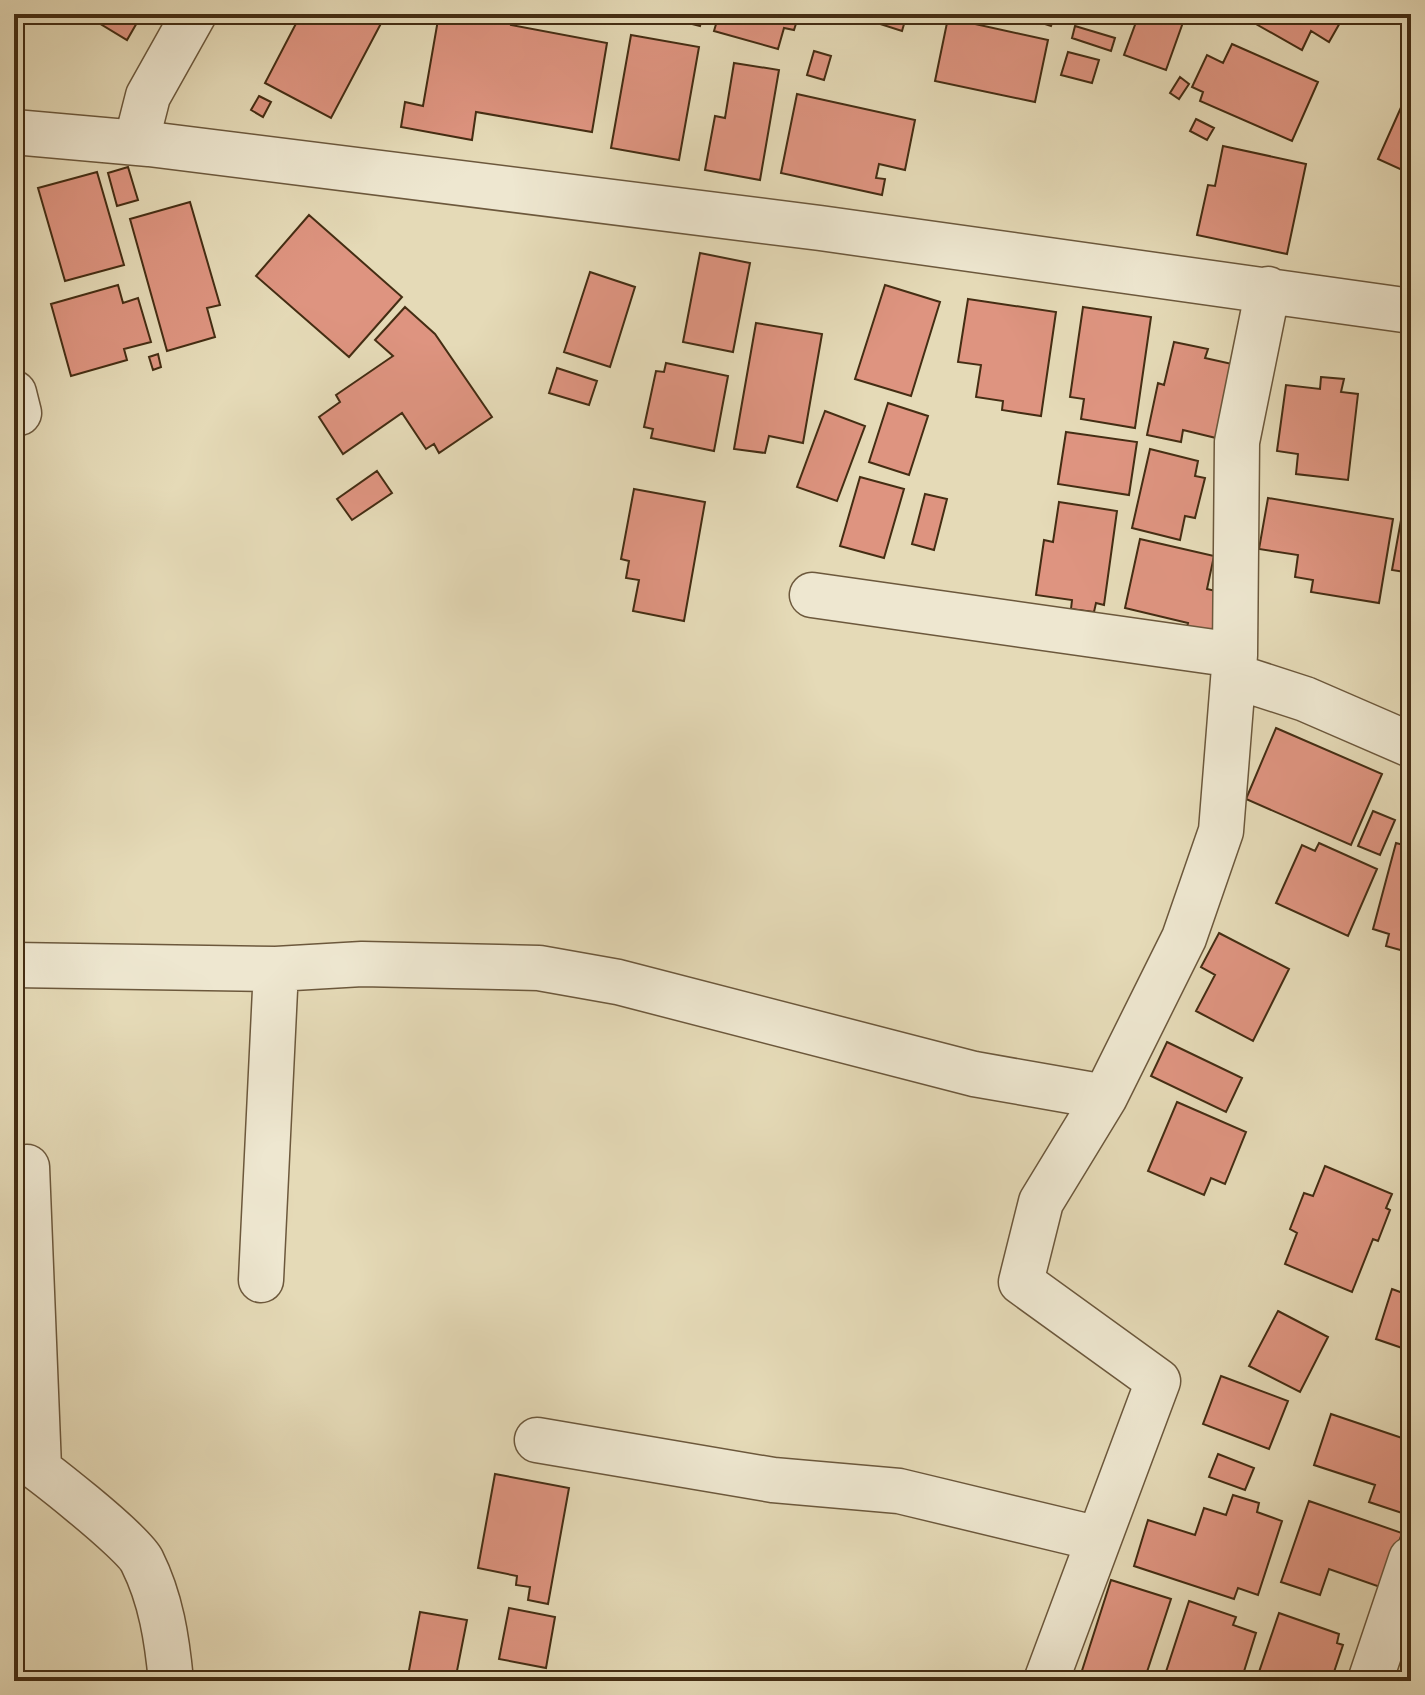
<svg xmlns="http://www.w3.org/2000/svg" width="1425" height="1695" font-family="'IM FELL DW Pica',serif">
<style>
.building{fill:#de9480;stroke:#442d13;stroke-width:2}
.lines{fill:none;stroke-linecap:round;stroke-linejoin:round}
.minor-casing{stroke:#6c583c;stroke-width:47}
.minor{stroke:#eee7d0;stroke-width:44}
</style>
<rect width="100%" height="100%" fill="#e5dab7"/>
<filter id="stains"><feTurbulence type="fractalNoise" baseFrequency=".0025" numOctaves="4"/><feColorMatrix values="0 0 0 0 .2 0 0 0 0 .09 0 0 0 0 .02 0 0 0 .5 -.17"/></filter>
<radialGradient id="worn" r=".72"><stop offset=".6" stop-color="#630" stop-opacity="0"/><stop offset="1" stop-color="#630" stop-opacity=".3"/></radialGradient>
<path class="building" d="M84,14H142L127,40Z
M301,14H386L331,118L265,83Z
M439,14H513L511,25L607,43L592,132L476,112L472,140L401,127L405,102L423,106Z
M653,14H703L700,26Z
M719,14H799L794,30L784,28L778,49L714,31Z
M849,14H907L902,31Z
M1015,14H1055L1051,26Z
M1139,14H1186L1166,70L1124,55Z
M1250,14H1345L1329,42L1311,31L1302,50L1247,19Z
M948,18L1048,40L1035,102L935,81Z
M1075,26L1115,38L1111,51L1072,38Z
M631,35L699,47L679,160L611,148Z
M1232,44L1318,82L1292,141L1200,101L1203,92L1192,87L1207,55L1223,63Z
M814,51L831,56L824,80L807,75Z
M1068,52L1099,60L1092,83L1061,75Z
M734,63L779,70L760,180L705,170L715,116L725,118Z
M1180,77L1189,84L1179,99L1170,93Z
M1411,85V174L1378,159Z
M797,94L915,120L905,170L879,164L876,178L885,179L882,195L781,173Z
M259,96L271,102L263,117L251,110Z
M1196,119L1214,128L1207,140L1190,131Z
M1223,146L1306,164L1287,254L1197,235L1208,185L1215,186Z
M128,167L138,200L117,206L108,173Z
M97,172L124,265L65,281L38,188Z
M190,202L220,305L207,308L215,337L167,351L130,219Z
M309,215L402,297L349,357L256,276Z
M700,253L750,263L733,352L683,342Z
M590,272L635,287L610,367L564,352Z
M118,285L123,303L138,298L151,342L124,349L127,360L71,376L51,304Z
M885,285L940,302L911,396L855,379Z
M968,299L1056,312L1041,416L1002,410L1003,401L976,397L981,365L958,362Z
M405,307L435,334L492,417L439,453L434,444L426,449L402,413L343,454L319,417L340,402L336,395L393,356L375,340Z
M1083,307L1151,317L1135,428L1081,419L1084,399L1070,397Z
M756,323L822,334L803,443L769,436L765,453L734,449Z
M1174,342L1208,349L1205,358L1232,364L1216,438L1183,430L1181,442L1147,435L1158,383L1164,385Z
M158,354L161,367L153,370L149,357Z
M666,363L728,376L714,451L651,438L653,429L644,427L656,371L664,372Z
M557,368L597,381L589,405L549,393Z
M1321,377L1344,379L1341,392L1358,394L1348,480L1296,474L1298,454L1277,451L1286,385L1320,389Z
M888,403L928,416L909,475L869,462Z
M825,411L865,426L837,501L797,487Z
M1066,432L1137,442L1129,495L1058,484Z
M1150,449L1198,461L1195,476L1205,478L1195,518L1185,516L1180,540L1132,528Z
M377,471L392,493L352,520L337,499Z
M860,477L904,489L884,558L840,546Z
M634,489L705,502L684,621L633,611L639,580L626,578L629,561L621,559Z
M925,494L947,499L934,550L912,544Z
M1268,498L1393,519L1379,603L1311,592L1313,580L1295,577L1298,555L1259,549Z
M1059,502L1117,511L1104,605L1096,603L1094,612L1071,609L1072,600L1036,595L1044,540L1053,542Z
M1401,520L1411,521V573L1392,570Z
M1140,539L1214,556L1207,589L1220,592L1211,637L1186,631L1188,623L1125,608Z
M1276,728L1382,774L1351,845L1246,799Z
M1373,811L1395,820L1380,855L1358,846Z
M1319,843L1377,869L1348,936L1276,903L1302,845L1315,851Z
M1396,843L1411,847V953L1386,946L1389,934L1373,929Z
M1219,933L1289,969L1253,1041L1196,1011L1215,975L1201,967Z
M1167,1042L1242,1078L1226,1112L1151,1076Z
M1177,1102L1246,1132L1225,1184L1211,1178L1204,1195L1148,1171Z
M1325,1166L1392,1194L1386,1208L1390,1210L1378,1241L1373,1239L1352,1292L1285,1264L1297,1233L1290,1229L1304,1193L1313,1196Z
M1392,1289L1411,1296V1351L1376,1339Z
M1278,1311L1328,1337L1300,1392L1249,1366Z
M1221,1376L1288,1401L1269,1449L1203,1424Z
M1331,1414L1411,1441V1496L1405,1514L1369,1502L1375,1485L1314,1465Z
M1218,1454L1254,1468L1245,1490L1209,1477Z
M495,1474L569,1488L548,1604L528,1600L530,1587L516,1585L517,1576L478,1568Z
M1233,1495L1259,1503L1257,1512L1282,1521L1258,1595L1238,1588L1234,1599L1134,1566L1148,1520L1195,1535L1204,1508L1226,1515Z
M1309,1501L1402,1533L1383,1588L1329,1569L1320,1595L1281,1582Z
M1111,1580L1171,1599L1144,1681L1079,1680Z
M1189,1601L1236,1617L1233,1625L1256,1633L1241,1681H1163Z
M509,1608L555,1617L546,1668L499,1659Z
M420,1612L467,1620L455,1681H407Z
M1279,1613L1339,1634L1337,1643L1343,1645L1331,1681H1275L1258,1675Z"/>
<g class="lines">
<defs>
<path id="minor" d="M14,132L149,144L820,228L1411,311
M136,143L148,96L194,14
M14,393L19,413
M812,595L1235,655
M1234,676L1305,699L1411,745
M14,965L276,969L362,964L539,968L618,982L974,1074L1105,1097
M27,1167L39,1468
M261,1280L276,969
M537,1440L773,1480L899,1491L1099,1539
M14,1452C37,1466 132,1541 142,1561C161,1599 167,1639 171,1681
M1046,1681L1158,1381L1021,1282L1041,1202L1105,1097L1184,938L1221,831L1235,655L1237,442L1268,289
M1370,1681L1411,1559"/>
</defs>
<use href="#minor" class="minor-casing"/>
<use href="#minor" class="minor"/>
</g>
<rect width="1425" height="1695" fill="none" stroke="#e5dab7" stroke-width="48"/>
<rect x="16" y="16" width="1393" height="1663" fill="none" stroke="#442d13" stroke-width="4"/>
<rect x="24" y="24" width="1377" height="1647" fill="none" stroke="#442d13" stroke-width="2"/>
<rect width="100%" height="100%" filter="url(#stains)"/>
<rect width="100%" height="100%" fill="url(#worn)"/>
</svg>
